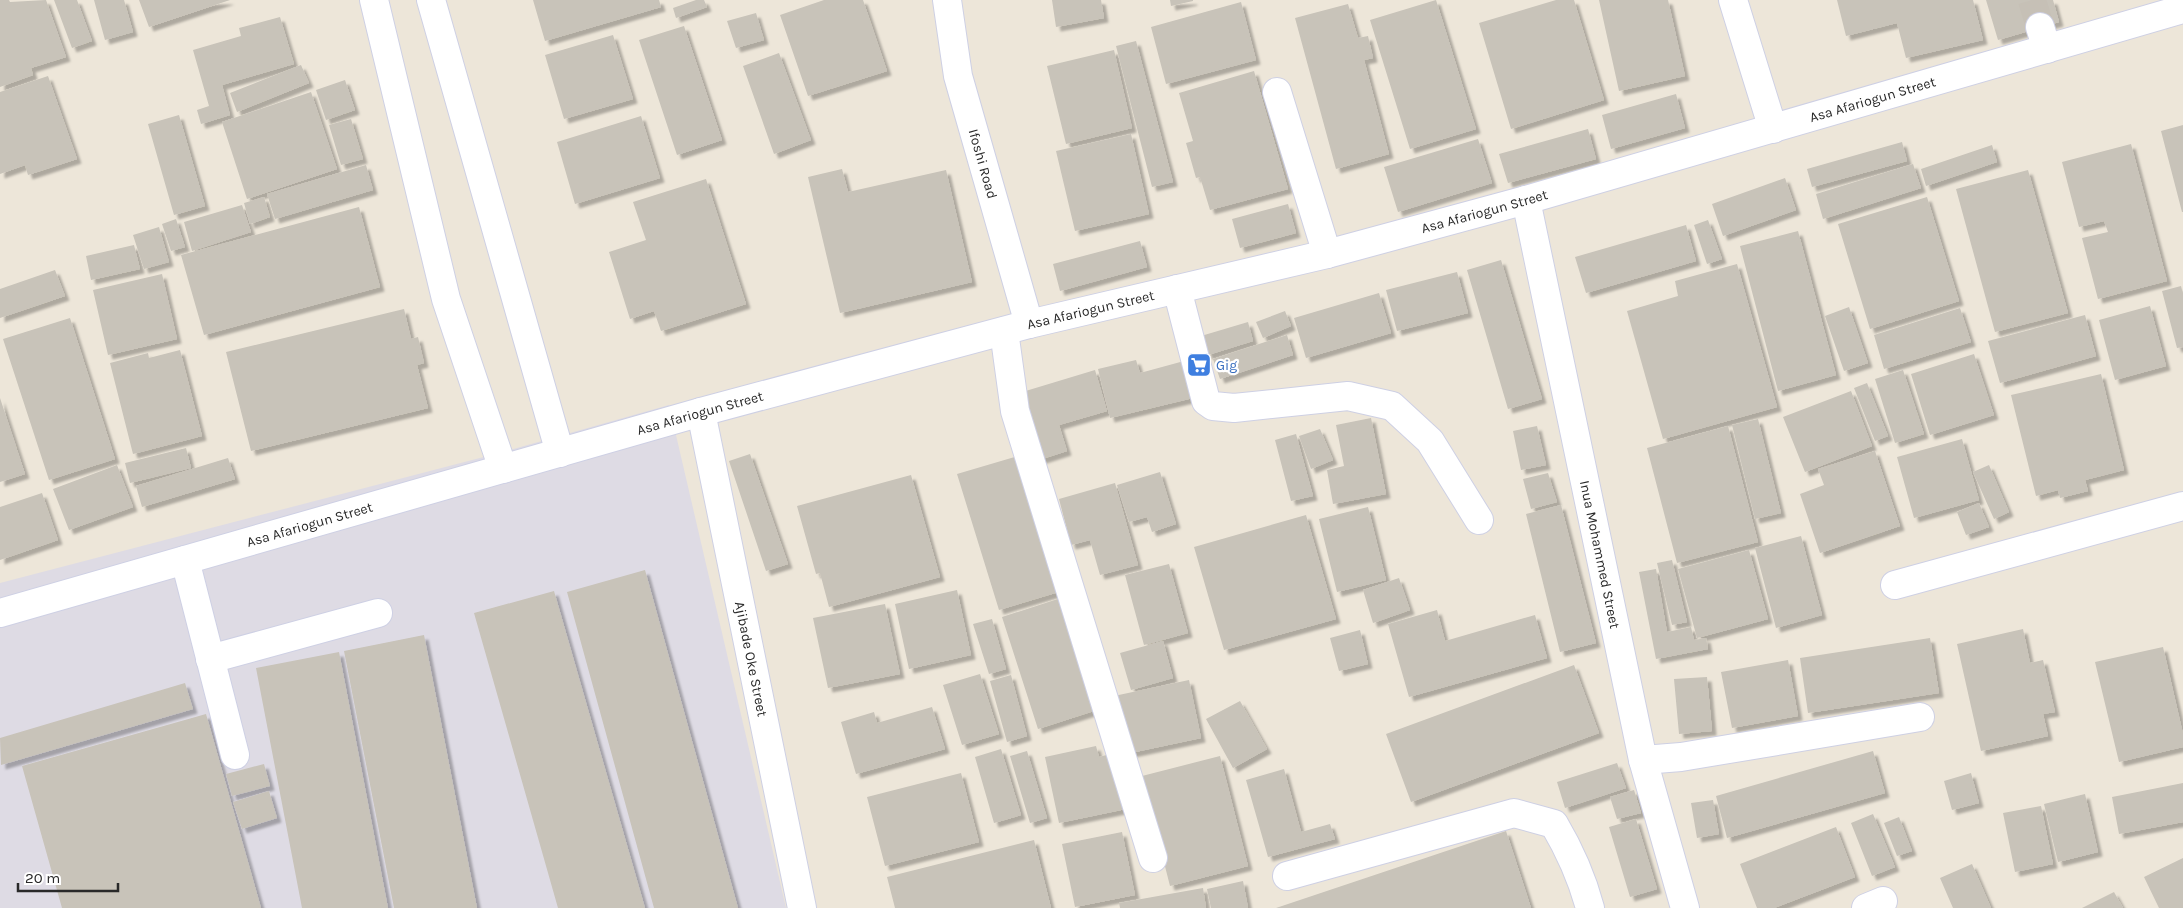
<svg xmlns="http://www.w3.org/2000/svg" width="2183" height="908" font-family="Karla,sans-serif">
<style>
.industrial{fill:#dedbe4}
.building{fill:#c8c3b9;filter:url(#shadow)}
.lines{fill:none;stroke-linecap:round;stroke-linejoin:round}
.minor-tunnel{stroke:#c6c0b6;stroke-width:28;stroke-dasharray:28 14;stroke-linecap:butt}
.minor-casing{stroke:#ced0e4;stroke-width:30}
.minor{stroke:#fff;stroke-width:28}
.labels{text-anchor:middle;dominant-baseline:central;stroke-width:4.5;stroke-linejoin:round;paint-order:stroke}
.street-label{font-size:14px;fill:#292929;stroke:#fff}
.shop-label{font-size:14px;fill:#366cbe;stroke:#fff;text-anchor:start}
</style>
<defs>
<filter id="shadow"><feDropShadow dx="4.5" dy="4.5" stdDeviation="1" flood-color="#0004"/></filter>
</defs>
<rect width="100%" height="100%" fill="#ede6d9"/>
<path class="industrial" d="M669,405L786,908H0V583L499,453Z"/>
<path class="building" d="M0,0H9L10,2L46,0L66,57L31,68L33,75L0,87Z
M54,0H77L92,41L72,48Z
M94,0H124L133,32L105,40Z
M139,0H230L149,27Z
M533,0H659L661,7L545,41Z
M696,0H704L707,7L676,18L673,8Z
M824,0H863L887,71L808,96L780,15Z
M1052,0H1101L1104,18L1056,27Z
M1170,0H1193V1L1171,6Z
M1436,0L1476,129L1410,149L1370,20Z
M1556,0H1574L1604,100L1511,129L1479,23Z
M1599,0H1668L1685,76L1619,91Z
M1837,0H1973L1983,40L1906,58L1897,23L1846,36Z
M1986,0H2053L2059,22L1998,40Z
M1241,2L1256,60L1166,84L1151,27Z
M1348,4L1358,38L1368,36L1373,58L1364,60L1389,154L1336,169L1295,18Z
M756,13L764,40L736,48L727,21Z
M280,17L294,64L222,85L230,115L201,124L197,110L209,106L193,50L241,36L239,28Z
M684,26L722,140L677,155L639,40Z
M613,35L633,99L564,119L545,55Z
M1136,41L1173,182L1152,187L1116,46Z
M1114,50L1132,128L1066,144L1047,66Z
M779,53L811,140L774,154L743,66Z
M301,65L309,83L237,112L230,93Z
M1254,71L1288,189L1210,210L1200,177L1196,178L1186,143L1193,141L1179,93Z
M48,76L77,159L28,175L25,165L0,174V92Z
M345,80L355,110L326,120L316,90Z
M311,92L337,169L247,199L222,122Z
M1676,94L1685,128L1611,149L1602,115Z
M179,115L205,206L174,215L148,124Z
M641,116L660,178L575,204L557,142Z
M351,119L363,159L341,165L329,125Z
M2183,125V212H2182L2161,131Z
M1588,129L1596,159L1508,183L1499,154Z
M1131,134L1149,214L1075,231L1056,151Z
M1478,139L1492,183L1398,212L1384,167Z
M1902,142L1907,161L1812,187L1807,169Z
M2131,144L2167,281L2098,299L2082,238L2108,232L2104,221L2079,227L2062,162Z
M1992,145L1997,162L1926,186L1921,169Z
M1913,164L1921,188L1823,219L1816,194Z
M366,165L373,190L275,219L267,194Z
M842,169L848,192L946,170L972,282L840,313L808,177Z
M2028,170L2068,313L1995,332L1956,189Z
M1785,178L1796,210L1723,236L1712,204Z
M706,179L746,304L661,331L654,311L630,319L609,252L646,240L633,202Z
M264,197L270,217L250,224L244,203Z
M1927,197L1959,301L1870,329L1838,224Z
M1288,204L1296,233L1240,248L1232,219Z
M242,205L251,232L192,251L184,222Z
M359,207L380,287L204,335L181,255Z
M176,219L185,247L171,251L162,224Z
M1708,220L1722,259L1707,264L1694,225Z
M1686,225L1696,261L1586,293L1575,257Z
M159,227L169,262L144,269L133,235Z
M1798,231L1836,375L1778,391L1740,246Z
M1140,241L1147,267L1060,291L1053,264Z
M134,245L140,269L91,280L86,256Z
M1501,260L1542,399L1508,409L1467,270Z
M1737,264L1777,407L1663,439L1627,311L1678,296L1675,281Z
M55,270L65,296L0,318V289Z
M1457,272L1468,313L1397,331L1386,290Z
M162,274L177,339L108,355L93,290Z
M2181,286L2183,294V347L2177,348L2162,291Z
M1379,293L1391,333L1306,358L1294,318Z
M2150,306L2166,366L2115,380L2099,320Z
M1849,307L1868,363L1844,371L1825,316Z
M1960,308L1971,342L1884,369L1874,335Z
M404,309L411,339L418,337L424,363L417,365L428,408L251,451L226,352Z
M1285,311L1291,326L1263,338L1256,322Z
M2085,315L2096,356L2000,383L1988,341Z
M70,318L115,459L49,480L3,339Z
M1248,322L1253,341L1208,355L1201,336Z
M1287,335L1293,355L1220,379L1213,359Z
M180,350L202,436L133,454L110,363L148,353L149,358Z
M1974,354L1994,415L1930,435L1911,374Z
M1136,360L1140,373L1184,361L1193,398L1110,418L1098,369Z
M1095,370L1107,411L1059,425L1067,451L1039,460L1019,393Z
M1903,370L1924,434L1895,443L1875,379Z
M2101,374L2124,470L2085,480L2088,491L2060,498L2058,490L2036,496L2011,395Z
M1867,383L1888,436L1875,441L1854,388Z
M1851,391L1872,446L1805,472L1783,417Z
M0,398L25,474L0,482Z
M1371,418L1386,494L1333,504L1327,470L1344,466L1336,425Z
M1758,419L1781,513L1755,519L1732,425Z
M1537,426L1546,465L1521,470L1513,431Z
M1728,426L1758,542L1677,563L1647,448Z
M1320,429L1333,460L1311,469L1299,436Z
M1296,434L1313,496L1291,501L1275,440Z
M1962,439L1979,500L1914,518L1897,457Z
M186,448L191,468L130,483L125,463Z
M1875,451L1900,526L1820,553L1800,494L1824,485L1818,469Z
M750,454L788,564L766,571L729,461Z
M1021,455L1062,591L999,610L957,474Z
M228,458L235,479L142,507L136,486Z
M117,465L133,507L69,530L53,489Z
M1989,465L2009,512L1994,519L1973,472Z
M1160,472L1176,524L1152,532L1147,517L1129,522L1117,485Z
M1548,473L1557,502L1531,509L1523,479Z
M911,475L940,577L829,607L820,573L816,574L797,506Z
M1115,483L1138,565L1100,575L1090,540L1071,545L1059,499Z
M42,493L58,540L0,560V507Z
M1979,503L1989,527L1966,535L1957,512Z
M1561,505L1596,643L1560,652L1526,514Z
M1368,507L1386,580L1337,592L1319,519Z
M1306,515L1336,619L1224,650L1194,547Z
M1801,536L1822,615L1776,628L1755,548Z
M1749,550L1768,619L1697,638L1678,569Z
M1672,560L1687,622L1672,625L1657,563Z
M1169,564L1188,633L1144,645L1125,575Z
M1656,569L1667,632L1691,627L1694,640L1706,638L1708,649L1656,659L1639,572Z
M645,570L738,908H654L567,592Z
M1399,578L1410,610L1373,623L1363,590Z
M957,590L971,655L909,669L895,604Z
M554,591L645,908H558L474,613Z
M1064,597L1100,709L1038,729L1002,617Z
M885,604L900,674L828,688L813,618Z
M1437,610L1445,641L1535,615L1547,658L1409,697L1388,624Z
M992,619L1006,669L989,674L973,624Z
M2023,629L2030,663L2043,660L2055,712L2043,714L2048,736L1981,751L1957,644Z
M1360,630L1368,664L1339,671L1330,638Z
M424,635L477,908H394L344,651Z
M1930,638L1939,693L1808,713L1800,658Z
M1163,641L1173,678L1131,690L1120,653Z
M2163,647L2183,734V747L2119,762L2095,662Z
M339,652L388,908H302L256,668Z
M1788,660L1798,716L1732,728L1721,672Z
M1574,665L1599,733L1411,802L1386,734Z
M980,674L999,734L962,745L943,685Z
M1011,675L1027,736L1007,742L990,681Z
M1707,677L1712,731L1679,734L1674,679Z
M1189,680L1201,738L1126,754L1114,696Z
M185,683L193,709L1,765L0,738Z
M1240,701L1267,749L1233,768L1206,719Z
M932,707L945,749L856,774L841,722L874,712L877,723Z
M206,714L261,908H62L22,766Z
M1096,746L1099,757L1114,753L1126,809L1059,823L1045,757Z
M1001,749L1021,815L994,823L975,757Z
M1027,751L1047,818L1030,823L1010,756Z
M1873,751L1885,793L1727,838L1716,796Z
M1220,756L1248,866L1170,886L1142,776Z
M1617,763L1626,788L1565,808L1557,782Z
M264,764L270,786L232,796L226,774Z
M1284,769L1301,832L1330,824L1335,839L1268,857L1246,780Z
M961,773L979,842L885,866L867,797Z
M1971,773L1979,803L1952,810L1944,781Z
M2183,783V822L2119,834L2112,797Z
M1634,790L1641,813L1617,819L1610,797Z
M269,791L277,818L242,829L233,802Z
M2085,794L2098,852L2058,862L2044,804Z
M1713,800L1719,834L1697,838L1691,803Z
M2041,806L2053,864L2015,872L2003,813Z
M1873,814L1895,867L1872,876L1851,823Z
M1899,817L1912,851L1897,856L1884,823Z
M1636,819L1657,889L1630,897L1609,827Z
M1836,827L1855,877L1774,908H1757L1740,864Z
M1506,831L1531,908H1276Z
M1122,832L1135,895L1075,907L1062,844Z
M1034,840L1051,908H895L887,877Z
M2183,858V908H2159L2144,877Z
M1972,864L1991,908H1953L1940,878Z
M1243,881L1248,908H1211L1207,889Z
M1203,888L1206,908H1120L1119,903Z
M2114,892L2123,908H2082Z"/>
<g class="lines">
<path class="minor-tunnel" d="M2032,0L2040,27"/>
<defs>
<g id="minor">
<path d="M374,0L446,299L503,469"/>
<path d="M431,0L560,453"/>
<path id="s1" d="M947,0L958,76L1029,324"/>
<path d="M1733,0L1773,129"/>
<path d="M2040,27L2047,49"/>
<path d="M1277,92L1327,254"/>
<path id="s2" d="M1526,200L1643,760L1685,908"/>
<path d="M1177,289L1206,401L1213,406L1234,408L1348,396L1392,406L1430,441L1479,520"/>
<path d="M1004,331L1015,411L1153,858"/>
<path id="s3" d="M701,412L802,908"/>
<path d="M185,560L235,755"/>
<path d="M1895,585L2183,506"/>
<path id="s4" d="M0,613L701,412L1029,324L1327,254L1526,200L2183,9"/>
<path d="M210,659L378,613"/>
<path d="M1643,760L1681,757L1920,717"/>
<path d="M1287,876L1514,813L1554,824C1570,851 1582,878 1590,908"/>
<path d="M1866,908L1883,901"/>
</g>
</defs>
<use href="#minor" class="minor-casing"/>
<use href="#minor" class="minor"/>
</g>
<defs>
<symbol id="supermarket-square" viewBox="-11 -11 22 22"><rect x="-9" y="-9" width="18" height="18" rx="4" fill="#3f7fe0" stroke="#fff"/><path d="M-6-5.5h2.5l.6 2H6L4.5 2H-2.5L-4.4-4H-6ZM-1.5 3.2a1.3 1.3 0 1 0 .1 0ZM3 3.2a1.3 1.3 0 1 0 .1 0Z" fill="#fff"/></symbol>
</defs>
<g fill-rule="evenodd">
<use href="#supermarket-square" x="1185" y="351" width="28" height="28"/>
</g>
<g class="labels">
<g class="street-label">
<text stroke="none"><textPath href="#s4" startOffset="1942">Asa Afariogun Street</textPath></text>
<text stroke="none"><textPath href="#s1" startOffset="168">Ifoshi Road</textPath></text>
<text stroke="none"><textPath href="#s4" startOffset="1538">Asa Afariogun Street</textPath></text>
<text stroke="none"><textPath href="#s4" startOffset="1132">Asa Afariogun Street</textPath></text>
<text stroke="none"><textPath href="#s4" startOffset="728">Asa Afariogun Street</textPath></text>
<text stroke="none"><textPath href="#s4" startOffset="322">Asa Afariogun Street</textPath></text>
<text stroke="none"><textPath href="#s2" startOffset="362">Inua Mohammed Street</textPath></text>
<text stroke="none"><textPath href="#s3" startOffset="252">Ajibade Oke Street</textPath></text>
</g>
<g class="shop-label">
<text x="1216" y="365">Gig</text>
</g>
</g>
<path d="M18 883v8h100v-8" fill="none" stroke="#292929" stroke-width="2.5"/>
<text x="25" y="883" font-size="15" fill="#292929" stroke="#ffffff" stroke-width="4" paint-order="stroke">20 m</text>
</svg>
